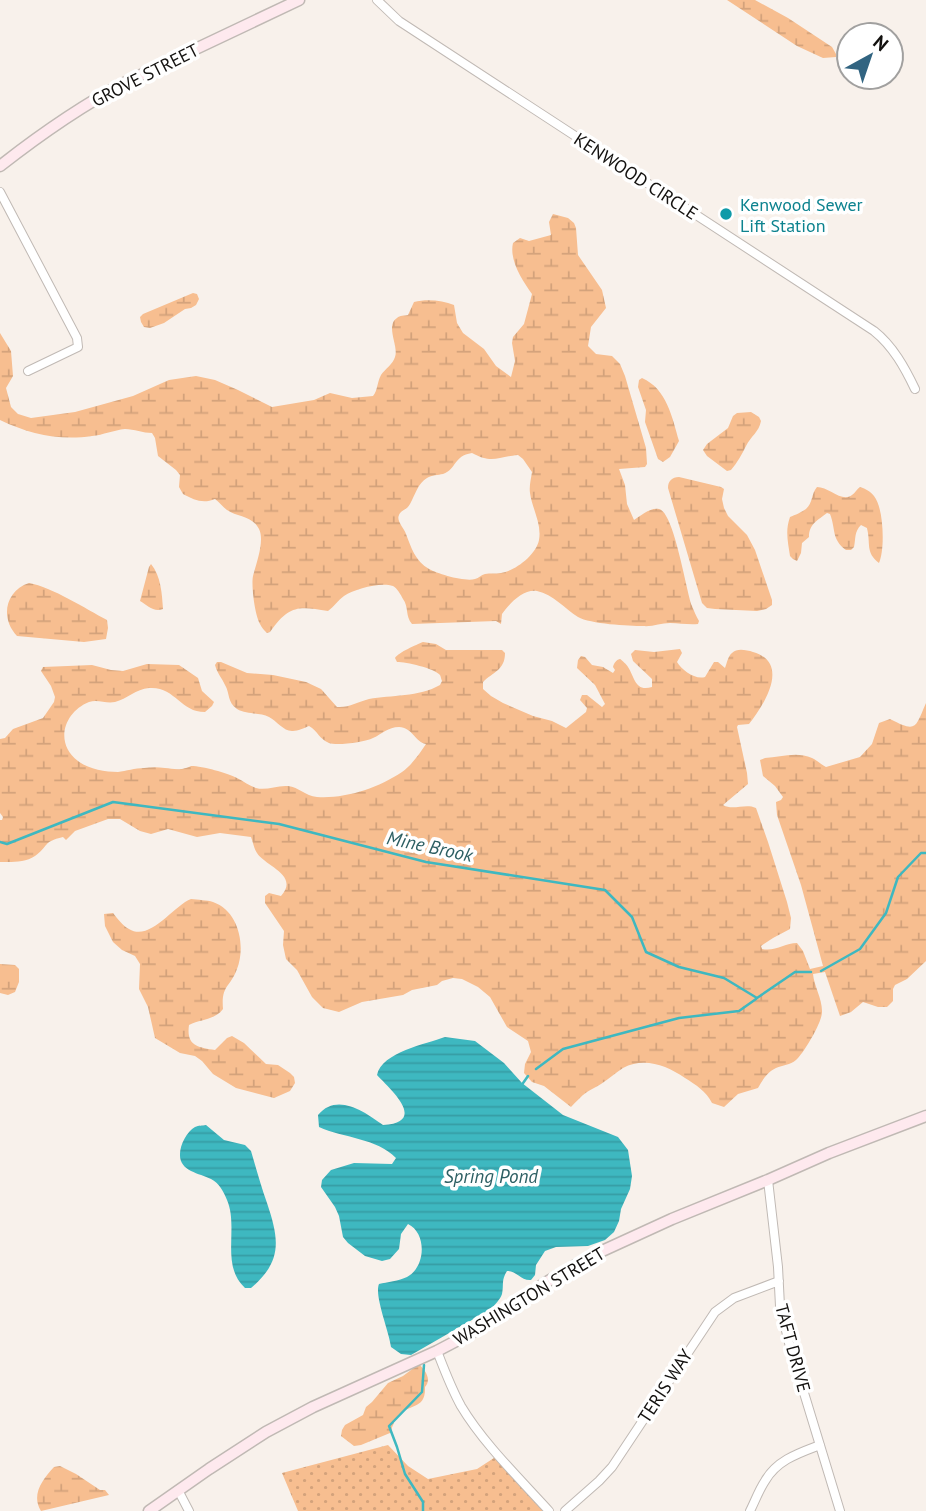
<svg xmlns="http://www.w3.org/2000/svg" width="926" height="1511" font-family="'PT Sans',sans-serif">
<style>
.wetland{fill:url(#wetland-marsh);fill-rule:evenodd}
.park{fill:url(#park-dots)}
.water{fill:url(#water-rules)}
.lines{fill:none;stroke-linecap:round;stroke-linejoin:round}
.stream{stroke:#3eb8c0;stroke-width:2.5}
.street-casing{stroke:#c0b9b4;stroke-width:10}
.secondary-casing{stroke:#c0b9b4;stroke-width:13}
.street{stroke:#fff;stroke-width:8}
.secondary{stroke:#fee9ee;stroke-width:10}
.culture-dot{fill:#0f9aa8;stroke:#fff;stroke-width:2.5}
.labels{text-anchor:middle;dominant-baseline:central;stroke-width:7;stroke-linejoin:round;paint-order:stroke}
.street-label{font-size:18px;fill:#13110f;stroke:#fff}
.culture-label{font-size:18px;fill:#0d838f;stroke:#fff;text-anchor:start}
.water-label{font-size:19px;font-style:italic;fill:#2d5f63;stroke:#fff}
</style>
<defs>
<pattern id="wetland-marsh" width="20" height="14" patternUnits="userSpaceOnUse" patternTransform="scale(1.75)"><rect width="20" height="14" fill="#f7be90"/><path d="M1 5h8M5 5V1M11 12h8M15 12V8" fill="none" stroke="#d3a27b"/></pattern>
<pattern id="park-dots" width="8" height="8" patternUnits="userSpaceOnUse" patternTransform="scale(1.75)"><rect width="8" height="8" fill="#f7be90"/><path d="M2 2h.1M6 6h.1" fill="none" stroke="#d3a27b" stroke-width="1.8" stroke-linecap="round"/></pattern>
<pattern id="water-rules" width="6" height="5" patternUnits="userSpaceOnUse" patternTransform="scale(1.75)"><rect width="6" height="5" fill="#3eb8c0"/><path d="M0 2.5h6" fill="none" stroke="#369da4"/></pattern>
</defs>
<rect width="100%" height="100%" fill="#f8f1eb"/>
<path class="wetland" d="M727,0H755L788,18L832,47L836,54V57L823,58L797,46Z
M553,214L568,218L574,223L576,228L578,255L602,290L606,308L591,327L588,346L596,354L612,356L620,364L625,376L646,448L647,464L645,467L619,469L625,485L627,504L634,520C640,516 651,507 659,509C674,512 686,590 692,606C694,611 696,616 699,621L698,624C689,625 679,623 670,623C661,623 652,627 643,626C629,626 590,624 578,617C565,609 553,594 537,591C523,589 509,604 502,614L501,624L496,621L412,624C405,616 409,607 403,599C401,595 397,588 393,586C380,582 355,589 344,596C338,600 334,607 328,611C298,606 289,605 270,632L267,633C264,630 262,628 260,624C255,616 251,586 253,576C256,564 265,541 259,529C253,516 237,517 227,510C223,507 219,502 215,499C203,504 194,500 183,494L179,487L180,475L176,470L158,456L155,438L152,433C143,433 134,429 125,429C114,430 103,435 92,436C60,441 29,434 0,420V333L11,351L13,376L6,388L11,407L18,414L31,418L75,412L133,396L169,380L196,376L215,380L238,390L272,407L314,400L330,393L352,398L373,396C378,390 377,382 381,375C385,369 393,364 395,357C399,346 385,326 397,318C400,315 404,316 408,315L414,302C426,299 442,300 454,305L457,323L463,333L484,349L496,366L511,377L515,361L512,343L513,337L524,324L532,294C522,280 509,260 513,243L520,238L529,241L551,235L549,222ZM472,453C492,464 497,457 518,455L523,459L532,472C531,479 529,486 530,493C532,508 542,524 539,540C536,555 515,571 501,573C495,574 490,573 485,574C481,575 479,578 475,579C465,582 438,574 429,569C415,561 411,547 406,534C404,528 396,521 399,515C401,510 407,510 410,504C415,495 418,483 427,478C432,475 438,475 443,474C457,469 453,456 472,453Z
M193,293L197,294L199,299L196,305L191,308L185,309L164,323L150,328L144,327L141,322L140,317L143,314Z
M642,378C667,389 672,417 679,441L670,457L663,462L658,459L645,422L646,410L638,387L639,380Z
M751,412L759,417L761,421C759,432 751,436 746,446C742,454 737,463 731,470L727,471L707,456L703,450L707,444L728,428L733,416L737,413Z
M679,477L721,487L724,489L722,499L724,508L728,516L747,535L755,550L772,600V605L766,609L757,611L715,609L707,608L702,603L668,488C668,481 672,477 679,477Z
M817,487C829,487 842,503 852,495C855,493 857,489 860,487C866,489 870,491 874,496C884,508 885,550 879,563C865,552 871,544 867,528L861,525C854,532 856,538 854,547L851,550H846C831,539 836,529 830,514L827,513C818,520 809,524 809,537L802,543L801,553L797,561L793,559L790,556C788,542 785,531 790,517C795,515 802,512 806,509C813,503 811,494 817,487Z
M151,564C161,576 162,594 163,609C154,613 147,605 140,601L149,567Z
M29,583C52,587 86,609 107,620L108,628L106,639L84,642L17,636C0,618 5,591 29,583Z
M423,642L436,644L446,650H502L505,653C505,670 493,672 483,682V689L491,696L503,703L533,716L552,721L566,728L586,712L587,708L580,700L582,695H587L602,707L605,704L595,685L577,668L578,660L581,656L585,657L592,665L603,667L613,673L615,670L613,667C614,663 616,660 620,659C622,660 627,665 628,667C635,678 635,692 652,687V679L633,661L631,654L635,650L654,652L680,649L682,653L677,662C682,670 695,680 705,677L714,662H718L725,668C727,663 728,656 732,653C737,648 746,650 753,652C791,663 764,705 749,724L738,725L737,727L747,773L748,784L723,805C733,811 745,803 756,808L768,842L787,902L791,918L790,929L773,938L761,946L762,949C775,952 785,943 797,943L803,951L810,969L823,966L801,885L777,815L776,802L781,800L783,797L775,786L763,776L760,760L765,758C780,757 797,751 812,758C817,760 820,764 826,767L860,757L872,744L879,723L890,719C917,733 915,728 926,703V961L907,979L895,985L893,989V1001L887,1007H878L863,1002L851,1012L840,1016L825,972L813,974C814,986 822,998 822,1011C823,1021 804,1053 796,1060C790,1065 783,1065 776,1068C767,1072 762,1081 758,1088L738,1094L724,1107L712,1103C706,1091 696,1085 685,1078C666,1065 644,1057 623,1068C615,1073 609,1079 601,1084C597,1087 591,1089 587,1092C581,1096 576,1102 571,1107L544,1086L532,1082L524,1073L525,1064L531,1052L528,1041L507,1027L490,997L478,987L462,979L453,978L442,981L437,985L412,990L403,995L362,1002L339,1012L323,1008L312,997L297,970L286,959L283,945L284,931L265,903V896L269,893L281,896C300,875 265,866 257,853C254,849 253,842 251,837L220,833L197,837L168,829L151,834L140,831L120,819H108L75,831L66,840L63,837C42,842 49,846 35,856C25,863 11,862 0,862V820H2L3,817L0,813V739L5,738L13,729L43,718L54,702L55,697L51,686L41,671L43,667L92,665L111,670L123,671L147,664L179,665L198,678L202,691L214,702L212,706L205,712C180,712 175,686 149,688C136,689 127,699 115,702C106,704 98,699 89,702C64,712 54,743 78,761C88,769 105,772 118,772C126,771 135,768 144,768C151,767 158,767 165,768C170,768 176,770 181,769C183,769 189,767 191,766C203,766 227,773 237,778C243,781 250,786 256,788C266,791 277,785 288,786C299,787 305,796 317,797C345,799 378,788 402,772C411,766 420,753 426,744C415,742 412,727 399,727C388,727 382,734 373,738C365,742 337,746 329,743C319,739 318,731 309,726C304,728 298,731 293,731C284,732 277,721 269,717C260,712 247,715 237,709C227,702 230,693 225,685C222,678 217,673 215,665L217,662H221L247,673L273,675L306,682L321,689L337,707C349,708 357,702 369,699C391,695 419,697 440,685L442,681C441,679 441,677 440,675C434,668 406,662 397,662L395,658C399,652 416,645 423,642Z
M191,899C198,900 207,900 213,902C239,911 246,946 237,969C230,988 221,985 223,1009C215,1020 201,1019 189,1025C186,1046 198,1047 215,1050L227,1038L232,1036L244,1043L266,1064L278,1065L290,1073L294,1077L295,1083L290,1091L274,1098L236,1088L213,1074L202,1061L195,1056L180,1053L155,1038L148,1007L139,989L140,964L135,956L122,950L113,942L105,926L104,914L113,913C117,918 123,926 129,929C150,942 173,906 191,899Z
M0,964L15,965L19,969V982L15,992L8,995L0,993Z
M419,1364C425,1370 432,1379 425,1387C426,1411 408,1403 397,1417C394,1421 392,1428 390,1433L361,1445L354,1446L341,1436L342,1430L345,1425L363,1415L366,1407L372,1402L388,1383L403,1376Z
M60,1466L76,1474L100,1490H105L109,1495L41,1511C31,1495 42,1480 54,1467Z"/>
<path class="park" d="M388,1445L408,1466L428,1479L477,1469L497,1456L543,1511H298L282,1473Z"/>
<path class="water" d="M445,1037L475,1041L504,1063L522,1083L563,1115L618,1137L628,1150L632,1176L630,1189L621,1209L619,1221L614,1232L605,1240L588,1246L556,1247L545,1251L536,1265L535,1275L531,1280C521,1281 516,1270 507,1271C501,1280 504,1285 502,1294C500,1300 495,1304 491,1309L411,1355L401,1354L391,1347C389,1331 374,1296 379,1284C387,1282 399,1281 407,1277C426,1267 427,1233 408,1224L401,1234L399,1249L390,1259L382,1261L365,1256L348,1243L343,1237L339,1216L335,1207L321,1187L322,1180L331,1170L354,1163L392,1164L396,1158C377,1138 343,1138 319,1127L318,1115C337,1092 365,1112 383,1125C428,1122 391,1090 377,1075C382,1052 426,1044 445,1037Z
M206,1125L224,1140L245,1145L251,1151C256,1168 261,1186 267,1203C279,1239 283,1261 251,1288H245C220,1265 239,1228 227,1200C224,1192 219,1183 211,1179C199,1173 179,1171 180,1154C180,1145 187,1131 195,1127C199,1125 202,1126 206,1125Z"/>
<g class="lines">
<path class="stream" d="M0,842L7,844L113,802L279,824L426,862L605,890L632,917L646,952L679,967L724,978L757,998L795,972H811
M821,971L860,949L886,913L898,877L921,853H926
M536,1069L563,1049L679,1018L739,1011L756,999
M521,1086L528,1076
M423,1511V1502L405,1474L397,1447L389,1426L422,1392L424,1365"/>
<defs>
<path id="street" d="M377,0L399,21L874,331C893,346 905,368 915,389
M0,192L77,338L78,347L28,371
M768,1180L778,1267L780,1306L790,1347L840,1511
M437,1351C444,1369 451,1388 461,1406C483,1443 520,1479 549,1511
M178,1490L189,1511
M565,1511L599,1481L612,1467L715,1312L734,1298L779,1281
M750,1511C755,1501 759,1490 765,1481C777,1460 799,1453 820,1445"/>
<path id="secondary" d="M0,166C42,133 81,106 128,81L299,0
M149,1511L209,1469L266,1432L313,1407L437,1351L479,1329L545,1283L589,1257L672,1219L768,1180L829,1153L926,1116"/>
</defs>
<use href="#street" class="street-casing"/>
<use href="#secondary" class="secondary-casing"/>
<use href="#street" class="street"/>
<use href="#secondary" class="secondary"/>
</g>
<circle class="culture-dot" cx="726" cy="214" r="7"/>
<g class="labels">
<g class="street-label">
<text transform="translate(145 75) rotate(-27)">GROVE STREET</text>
<text transform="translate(636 176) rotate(33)">KENWOOD CIRCLE</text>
<text transform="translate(529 1296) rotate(-31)">WASHINGTON STREET</text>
<text transform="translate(793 1348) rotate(75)">TAFT DRIVE</text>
<text transform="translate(665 1386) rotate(-57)">TERIS WAY</text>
</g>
<g class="culture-label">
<text x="740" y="204">Kenwood Sewer<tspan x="740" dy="21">Lift Station</tspan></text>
</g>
<g class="water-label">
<text transform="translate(430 846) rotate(12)">Mine Brook</text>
<text x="491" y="1176">Spring Pond</text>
</g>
</g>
<g transform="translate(870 56) rotate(40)"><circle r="33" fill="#ffffff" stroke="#a1a09f" stroke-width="2"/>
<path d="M0-5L12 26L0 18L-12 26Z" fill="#316481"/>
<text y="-10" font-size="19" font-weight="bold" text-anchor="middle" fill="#13110f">N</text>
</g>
</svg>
